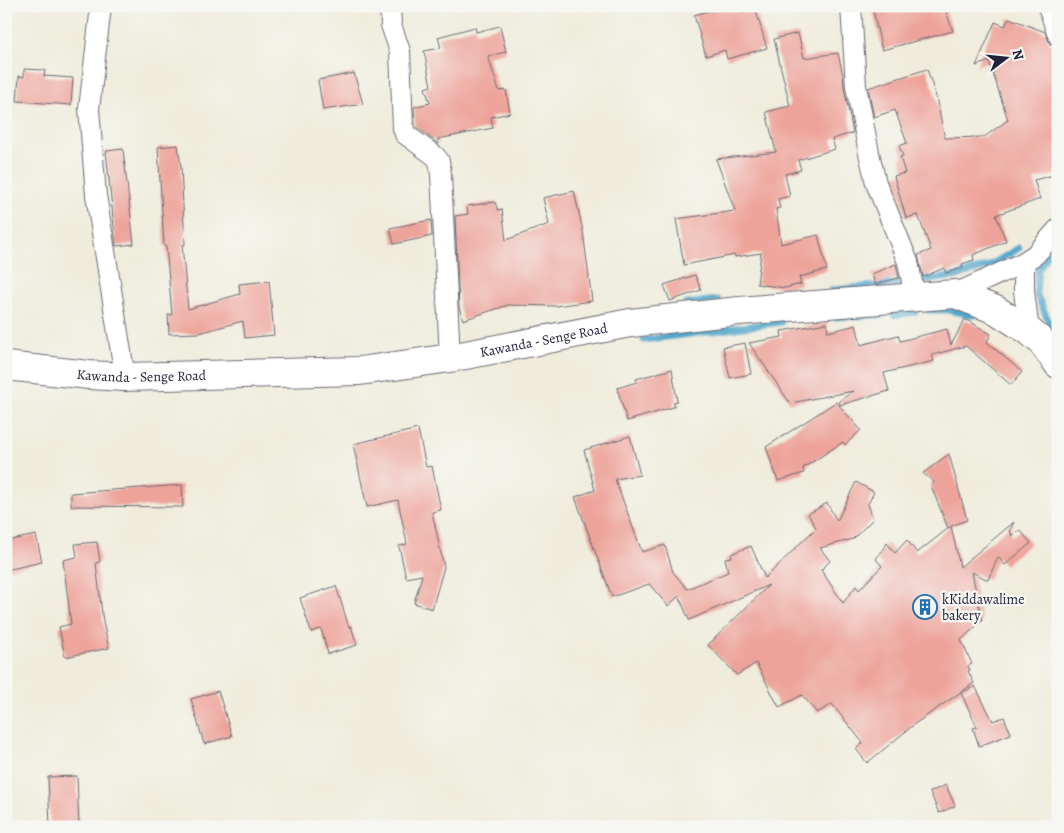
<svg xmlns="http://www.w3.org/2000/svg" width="1064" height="833" font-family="Alegreya,serif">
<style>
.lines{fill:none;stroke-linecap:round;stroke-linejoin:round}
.stream{stroke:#50a6cc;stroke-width:7}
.building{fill:#eda39a}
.street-casing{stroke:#6a6973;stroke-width:22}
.secondary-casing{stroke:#6a6973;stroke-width:30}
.street{stroke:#fff;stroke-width:20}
.secondary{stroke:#fff;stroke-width:28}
.labels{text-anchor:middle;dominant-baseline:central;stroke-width:5;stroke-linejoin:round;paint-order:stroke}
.street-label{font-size:14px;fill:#22223b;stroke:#f6f6f2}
.poi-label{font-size:14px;fill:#22223b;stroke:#f6f6f2;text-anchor:start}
</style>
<rect width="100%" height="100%" fill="#f6f6f2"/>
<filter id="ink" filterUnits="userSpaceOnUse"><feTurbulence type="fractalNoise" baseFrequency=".02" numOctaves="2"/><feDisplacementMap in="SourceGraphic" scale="10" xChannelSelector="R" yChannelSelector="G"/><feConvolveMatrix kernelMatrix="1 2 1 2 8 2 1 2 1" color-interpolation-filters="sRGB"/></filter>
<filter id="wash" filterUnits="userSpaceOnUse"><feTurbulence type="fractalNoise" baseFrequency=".0096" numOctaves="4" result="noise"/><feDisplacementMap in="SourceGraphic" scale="20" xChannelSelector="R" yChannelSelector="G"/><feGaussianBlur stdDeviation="1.12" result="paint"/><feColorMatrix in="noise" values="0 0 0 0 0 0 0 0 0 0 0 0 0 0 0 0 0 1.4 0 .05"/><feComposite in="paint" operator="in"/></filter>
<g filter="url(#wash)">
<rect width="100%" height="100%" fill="#efecdb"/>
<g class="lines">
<path class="stream" d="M1050,250L1038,270L1036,293L1058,342
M919,281L957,276L989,266L1019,248
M832,290L905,283
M686,304L718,300
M928,310H948L974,315
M894,315L915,312
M837,317L880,315
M644,340L781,322"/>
</g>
<g id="blocks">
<path class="building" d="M726,6H740L742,12L755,8L767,48L727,59L725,50L706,56L694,15Z
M872,6H944L953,31L882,50Z
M1009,18L1045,32L1050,44L1056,47L1058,53V174L1034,180L1040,199L996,215L1006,241L973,255L974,260L962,264L963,268L946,273L944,268L923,277L918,255L931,250L918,215L906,218L894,176L905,173L900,157L903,156L899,146L907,143L895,110L874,117L868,88L927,69L936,97L945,138L984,137L1008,120L989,61L976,66L995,22L1005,26Z
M500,26L506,52L488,56L499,91L506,90L510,113L491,117L493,128L438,139L439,144L415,126L414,107L430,103L425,88L431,86L424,51L441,48L438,37L475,27L476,32Z
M798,33L804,58L838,53L843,75L844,88L853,133L832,139L835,149L798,160L801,170L785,174L790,196L778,199L780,208L776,209L781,244L818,235L827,270L799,277L801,284L785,288L757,284L761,253L735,257V255L684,265L676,219L735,211L716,159L776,152L766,112L790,106L774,39Z
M24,69L45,70L44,76L73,78L71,105L17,101L19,76L24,77Z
M354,73L363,104L323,110L318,80Z
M178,145L181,167L185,245H182L188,309L240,294L239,284L269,281L274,335L245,338L243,321L199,333L169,334L168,315H172L166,246H164L158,147Z
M123,149L134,244L116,246L106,151Z
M574,191L583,231L592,301L556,306L508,305L463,320L459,307L455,216L468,214L467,206L495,202L498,210L502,209L506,240L549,224L543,198Z
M431,220L432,236L394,244L390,228Z
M896,264L899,278L875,284L872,274Z
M695,275L701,290L670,301L664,285Z
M965,319L991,334L987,342L1022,372L1011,385L966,346L932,355L934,361L884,373L889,391L840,405L839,401L854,391L790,403L749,343L782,337L781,331L827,323L828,332L856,325L861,345L898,335L900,341L947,329L951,345Z
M745,343L751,374L730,378L723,347Z
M672,369L677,401L674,402V407L627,421L617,388L637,382L636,379Z
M836,402L861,430L845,445L843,442L803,468L804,473L778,481L766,447Z
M418,429L426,467L432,466L441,510L432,512L444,567L432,609L414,603L422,575L406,578L399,546L407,544L398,500L367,507L353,444Z
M630,436L640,475L615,479L642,552L665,545L673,572L687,589L728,572L725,558L732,557L731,554L751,546L765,578L816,528L808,514L827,503L837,521L856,482L874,492L868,504L873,519L853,539L820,548L830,561L821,570L843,603L856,586L859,590L882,566L876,559L887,543L895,553L907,540L917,553L950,527L948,528L931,486L934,482L923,473L949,454L967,520L951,526L960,567L1014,522L1010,530L1012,536L1020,530L1031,543L1005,565L998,557L988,580L972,572L982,621L961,640L972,664L968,666L970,670L968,671L974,683L916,723L867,763L856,749L863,743L832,704L817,713L802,695L779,707L756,663L737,675L708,645L769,585L689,620L679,596L668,606L649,584L612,597L575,497L595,490L584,450Z
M182,485L183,507L71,506V493Z
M36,535L42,562L6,570V541Z
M97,542L100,562L96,563L103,622L109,648L65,657L59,627L71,624L63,560L77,557L75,544Z
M336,586L349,627L351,626L357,645L328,654L321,629L311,632L300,598Z
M975,686L993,721L1004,717L1011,734L979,746L973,728L977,727L961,693Z
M218,691L232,736L204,744L191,699Z
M77,776L79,827H50L48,777Z
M946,785L955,806L939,813L930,792Z"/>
</g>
</g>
<g filter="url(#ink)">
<use href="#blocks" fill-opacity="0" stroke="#6a6973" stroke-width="1"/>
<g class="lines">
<defs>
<path id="street" d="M101,6L89,109L96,195L125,377
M390,6L391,25L400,51L403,128L405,134L435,156L439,161L441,174L450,358
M851,6L856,86L869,153L876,183L908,262L915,297
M1048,6L1058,35
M1024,262V291L1029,331
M955,294L1024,262L1036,254L1058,229"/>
<g id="secondary">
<path id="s1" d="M6,366L89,375L125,377L360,371L450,358L630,323L739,311L955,294L996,310L1029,331L1041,341L1058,364"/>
</g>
</defs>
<use href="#street" class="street-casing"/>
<use href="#secondary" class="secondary-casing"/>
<use href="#street" class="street"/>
<use href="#secondary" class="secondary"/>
</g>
</g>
<defs>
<symbol id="building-ring" viewBox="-11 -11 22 22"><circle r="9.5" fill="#f6f6f2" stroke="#1f6fb2" stroke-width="1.5"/><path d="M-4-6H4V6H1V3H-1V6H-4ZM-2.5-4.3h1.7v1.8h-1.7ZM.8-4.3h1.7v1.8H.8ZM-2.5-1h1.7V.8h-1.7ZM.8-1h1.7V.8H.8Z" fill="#1f6fb2"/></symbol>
</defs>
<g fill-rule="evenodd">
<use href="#building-ring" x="911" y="593" width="28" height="28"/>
</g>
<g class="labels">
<g class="street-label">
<text stroke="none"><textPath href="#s1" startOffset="541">Kawanda - Senge Road</textPath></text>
<text stroke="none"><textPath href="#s1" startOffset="136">Kawanda - Senge Road</textPath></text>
</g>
<g class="poi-label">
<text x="942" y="599">kKiddawalime<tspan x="942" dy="16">bakery</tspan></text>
</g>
</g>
<rect width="1064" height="833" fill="none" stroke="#f6f6f2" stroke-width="25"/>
<g transform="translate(1006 58) rotate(74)" stroke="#f6f6f2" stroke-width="4" paint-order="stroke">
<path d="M0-4L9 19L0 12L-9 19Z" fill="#22223b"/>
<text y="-8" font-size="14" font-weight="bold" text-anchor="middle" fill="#22223b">N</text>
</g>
</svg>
